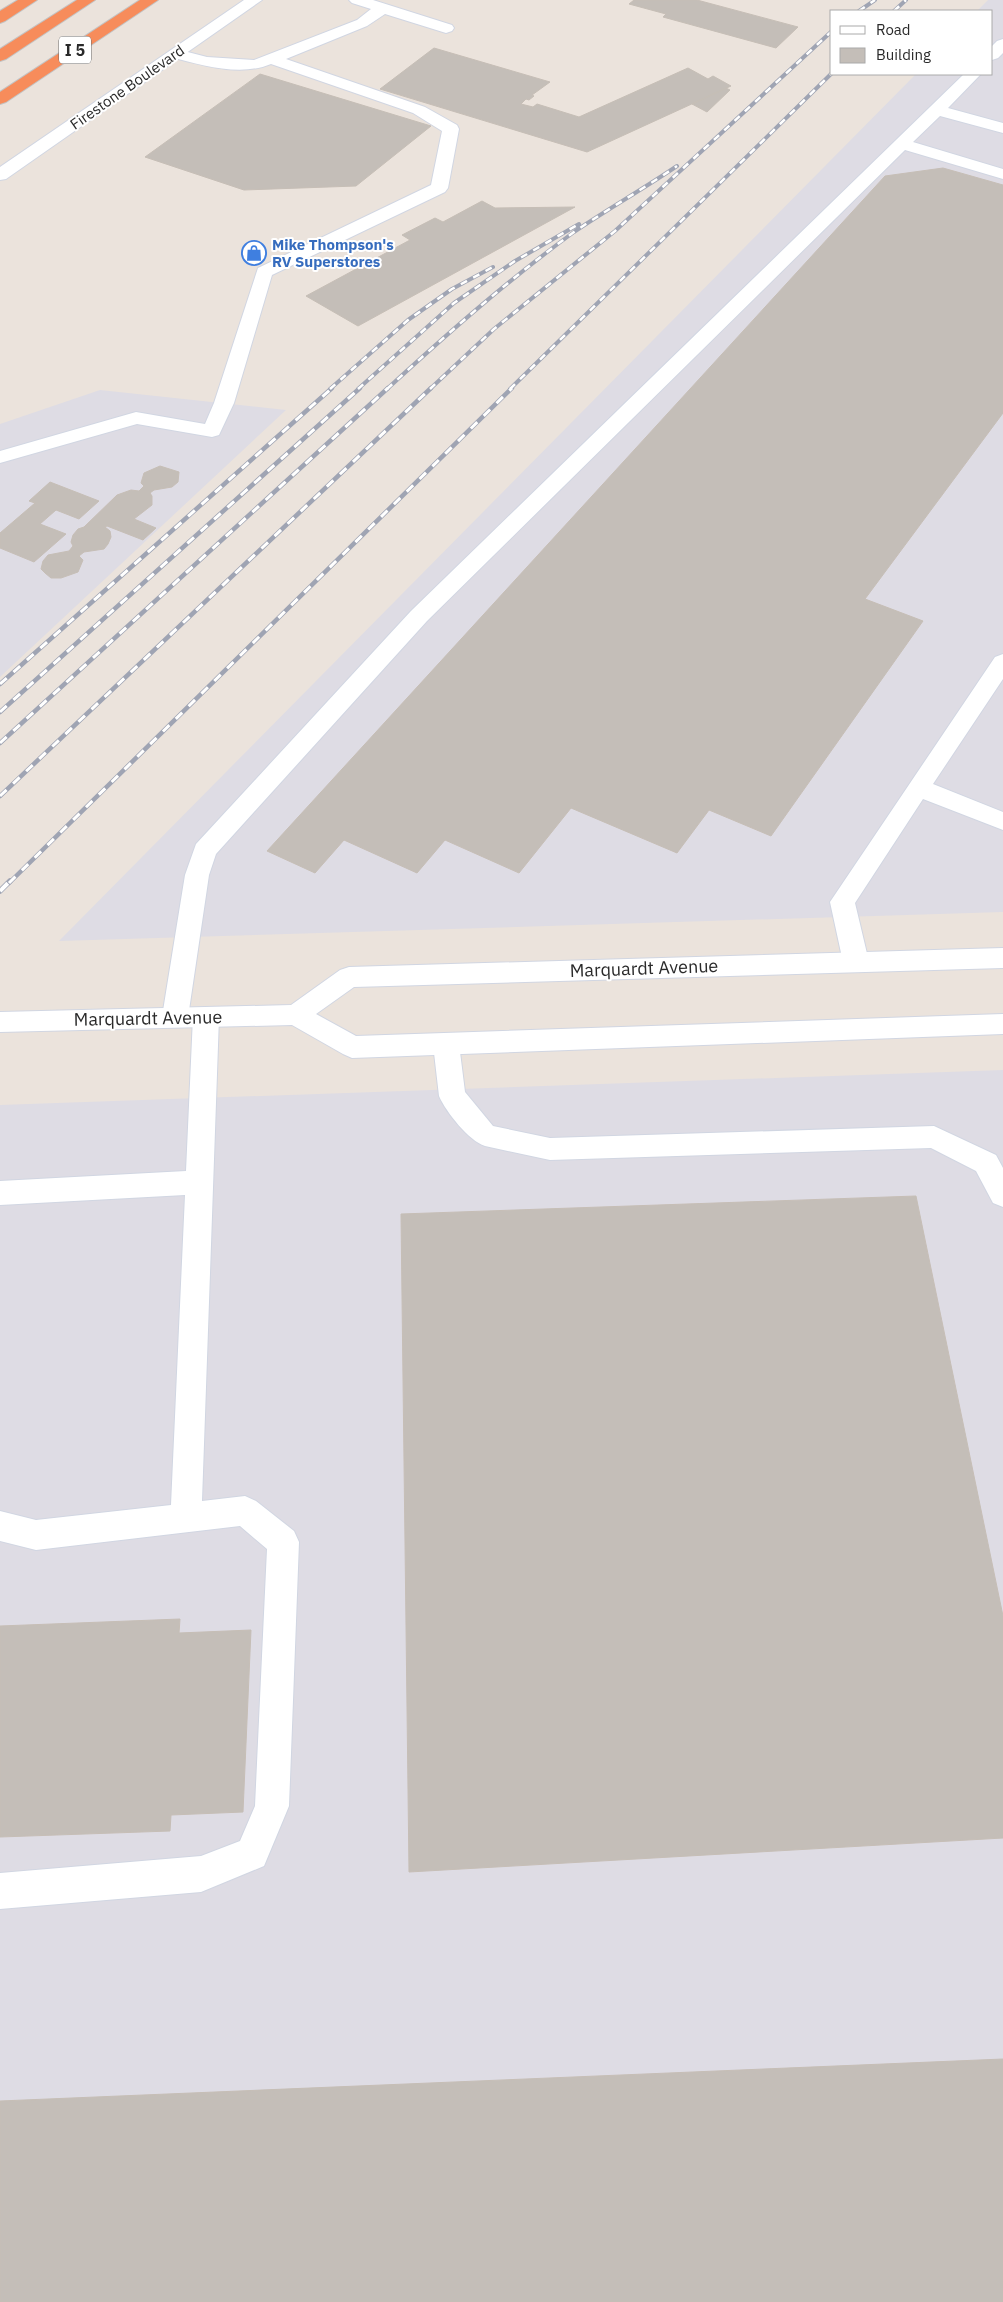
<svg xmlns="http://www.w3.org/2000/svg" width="1003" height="2302" font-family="'IBM Plex Sans',sans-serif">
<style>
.industrial{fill:#dedce4}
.building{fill:#c4beb8;stroke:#c6beb6}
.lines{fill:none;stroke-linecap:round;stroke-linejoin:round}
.lane-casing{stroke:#d1d6e2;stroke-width:2}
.secondary-casing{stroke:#d1d6e2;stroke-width:2}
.highway-casing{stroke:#c3c3c3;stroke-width:2}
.lane{fill:#fff;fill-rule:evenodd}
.secondary{fill:#fff;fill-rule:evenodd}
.highway{fill:#f78c5b;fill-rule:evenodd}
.rail-far2-casing{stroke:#9fa4b3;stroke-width:4}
.rail-far1-casing{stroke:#9fa4b3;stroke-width:4.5}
.rail-casing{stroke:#9fa4b3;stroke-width:5.5}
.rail-far2{stroke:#fff;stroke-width:2.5;stroke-dasharray:7;stroke-linecap:butt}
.rail-far1{stroke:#fff;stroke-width:3;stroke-dasharray:9;stroke-linecap:butt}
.rail{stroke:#fff;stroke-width:4;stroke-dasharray:11;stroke-linecap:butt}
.labels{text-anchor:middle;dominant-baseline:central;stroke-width:4;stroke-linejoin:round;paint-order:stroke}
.far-street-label{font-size:15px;fill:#2a2a2a;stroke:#fff}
.far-shop-label{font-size:15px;font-weight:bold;fill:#366cbe;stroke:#fff;text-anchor:start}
.shield{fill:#fff;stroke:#6a6a6a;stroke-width:1}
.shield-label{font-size:16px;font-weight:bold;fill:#2a2a2a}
.street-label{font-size:18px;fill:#2a2a2a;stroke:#fff}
</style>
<rect width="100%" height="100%" fill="#ebe3dc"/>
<path class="industrial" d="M988,0H1003V912L59,941L916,74H992V11H977Z
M100,390L286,410L0,677V424Z
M1003,1070V2302H0V1105Z"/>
<path class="building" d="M634,0H697L798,27L776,48L663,17L666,14L629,4Z
M434,48L550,82L532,95L534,96L529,100L526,99L521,104L533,107L537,104L579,117L688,68L708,79L713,76L731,86L587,152L380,89Z
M260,74L431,126L356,186L244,190L145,157Z
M726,88L730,90L707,112L692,104Z
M943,168L1003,185V413L865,599L923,621L771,836L709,810L677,853L571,808L519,873L445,840L417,873L344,840L315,873L267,851L885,176Z
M482,201L495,208L575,207L358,326L306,296L410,240L402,235L435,218L443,222Z
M160,466L179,472L178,482L172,487L154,490L150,493L152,496V505L134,519L156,528L143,540L107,526L105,527L110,531L111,537L108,544L104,549L84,552L79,556L83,560L78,572L61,578H51L45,573L41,569L43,561L48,555L69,551L73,546L71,542L73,535L78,529L84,527L117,495L131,490L139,491L144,486L141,483L144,473Z
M50,482L99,501L79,519L56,510L40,524L66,534L34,562L0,548V533L35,503L29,501Z
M916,1196L1003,1616V1838L409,1872L401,1214Z
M180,1619L179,1633L251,1630L243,1812L171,1815L170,1831L0,1837V1626Z
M1003,2059V2302H0V2101Z"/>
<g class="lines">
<defs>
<path id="lane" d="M349,0H373L452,25L454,28L452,31L446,33L385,14L367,26L286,59L425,107L457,125L459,129L448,188L445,192L272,275L234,403L219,435L212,437L137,424L0,463V451L136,412L205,424L214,403L258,268L431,185L442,131L413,113L271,64C240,77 202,65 170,57L168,54L170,51L176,49L207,57L254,60L357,20L371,9L352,3Z
M1003,39V53L998,58L992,60V46L997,41Z
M964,74H981L948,108L1003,123V133L940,116L913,142L1003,169V179L905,150L427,621L216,854L209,875L188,1017L184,1024L175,1027L166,1024L162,1017L185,875L196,844L411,611Z
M1003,654V679L933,784L1003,812V830L923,799L855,903L869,962L865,969L856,972L847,969L843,962L830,902L995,657Z
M206,1007L215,1010L219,1017L202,1501L245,1496L256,1501L294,1531L299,1542L289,1806L264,1866L201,1892L0,1909V1873L201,1856L240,1841L255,1806L267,1549L240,1526L36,1550L0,1541V1511L36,1520L171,1505L185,1195L0,1205V1181L186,1171L193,1017L197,1010Z
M446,1034L455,1037L459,1044L465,1092L493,1126L550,1138L934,1126L996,1155L1003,1168V1207L993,1203L976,1171L931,1148L550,1160L485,1146C469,1141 446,1112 439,1096L433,1044L437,1037Z"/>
<path id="secondary" d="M244,0H262L6,179L0,180V167Z
M1003,948V968L354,987L316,1014L356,1036L1003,1014V1034L352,1058L343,1054L292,1025L0,1032V1012L291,1005L340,970L349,967Z"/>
<path id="highway" d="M18,0H37L5,21L0,23V11Z
M77,0H95L6,59L0,61V49Z
M140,0H158L6,102L0,104V92Z"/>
</defs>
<use href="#lane" class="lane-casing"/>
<use href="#secondary" class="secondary-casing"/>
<use href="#highway" class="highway-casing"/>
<use href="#lane" class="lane"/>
<use href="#secondary" class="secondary"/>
<use href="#highway" class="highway"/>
<defs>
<path id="rail-far2" d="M859,11L875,0
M894,11L906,0
M330,389L408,320L452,289L493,267
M358,389L454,303L515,261L579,224
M387,389C447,334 508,280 574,232C608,209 643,189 677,166
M430,389L494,329L615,231L832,31
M510,389L832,73"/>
<path id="rail-far1" d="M0,684L332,388
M0,712L360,388
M0,743L388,388
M0,796L431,388
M9,883L512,388"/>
<path id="rail" d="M0,891L10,881"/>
</defs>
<use href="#rail-far2" class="rail-far2-casing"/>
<use href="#rail-far1" class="rail-far1-casing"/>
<use href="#rail" class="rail-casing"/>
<use href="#rail-far2" class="rail-far2"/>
<use href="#rail-far1" class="rail-far1"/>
<use href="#rail" class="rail"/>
</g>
<defs>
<symbol id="shop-ring" viewBox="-11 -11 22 22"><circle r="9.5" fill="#fff" stroke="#3f7fe0" stroke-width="1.5"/><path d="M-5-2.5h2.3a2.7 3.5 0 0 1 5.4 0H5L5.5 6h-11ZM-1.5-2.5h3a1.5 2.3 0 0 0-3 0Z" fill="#3f7fe0"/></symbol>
</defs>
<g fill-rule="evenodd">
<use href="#shop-ring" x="240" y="239" width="28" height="28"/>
</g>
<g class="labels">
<g class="far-street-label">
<text transform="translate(127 87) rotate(-35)">Firestone Boulevard</text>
</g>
<g class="far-shop-label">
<text x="272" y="244">Mike Thompson's<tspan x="272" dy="17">RV Superstores</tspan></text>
</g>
<rect class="shield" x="59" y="36.5" width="32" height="27" rx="4"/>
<g class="shield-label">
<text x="75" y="50">I 5</text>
</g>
<g class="street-label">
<text transform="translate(644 968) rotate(-2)">Marquardt Avenue</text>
<text transform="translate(148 1018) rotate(-1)">Marquardt Avenue</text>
</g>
</g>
<rect x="830" y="10" width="162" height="65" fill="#ffffff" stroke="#aaaaaa"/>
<rect x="840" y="26" width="25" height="8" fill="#ffffff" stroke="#aaaaaa"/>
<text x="876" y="35" font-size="15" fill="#2a2a2a">Road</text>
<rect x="840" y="48" width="25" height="15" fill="#c4beb8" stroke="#aaaaaa"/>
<text x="876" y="60" font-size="15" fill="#2a2a2a">Building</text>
</svg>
